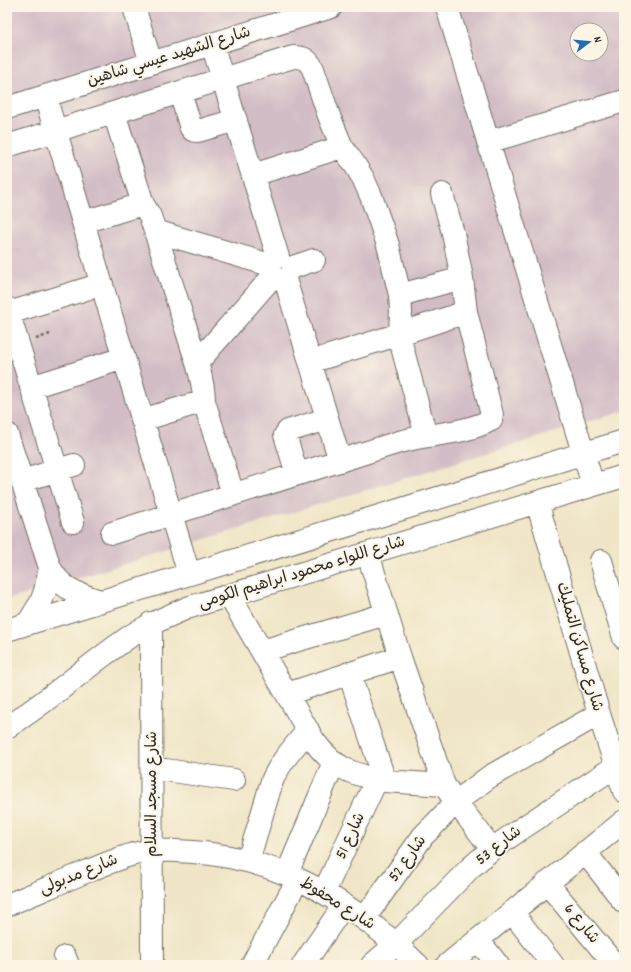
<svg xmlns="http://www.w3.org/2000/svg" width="631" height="972" font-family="Dekko,'Playpen Sans Arabic',sans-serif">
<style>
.industrial{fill:#d2bdc6;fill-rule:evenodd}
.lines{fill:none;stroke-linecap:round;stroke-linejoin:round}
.minor-casing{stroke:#706c62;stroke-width:24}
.path{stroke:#706c62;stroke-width:2.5;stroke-dasharray:3 3;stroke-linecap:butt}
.minor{stroke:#fff;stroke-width:22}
.labels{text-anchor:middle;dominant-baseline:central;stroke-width:4;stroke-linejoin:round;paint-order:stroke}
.street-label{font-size:16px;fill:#2b2b2b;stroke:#fcf5e5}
</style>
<rect width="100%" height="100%" fill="#fcf5e5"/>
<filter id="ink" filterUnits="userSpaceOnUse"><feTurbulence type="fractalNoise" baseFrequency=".025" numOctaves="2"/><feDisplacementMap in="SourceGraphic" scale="8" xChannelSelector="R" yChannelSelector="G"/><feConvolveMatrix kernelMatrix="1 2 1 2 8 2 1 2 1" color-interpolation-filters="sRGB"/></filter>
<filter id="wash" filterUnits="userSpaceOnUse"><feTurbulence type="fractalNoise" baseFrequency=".012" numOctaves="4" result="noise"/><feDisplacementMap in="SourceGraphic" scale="16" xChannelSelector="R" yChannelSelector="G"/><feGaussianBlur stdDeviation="0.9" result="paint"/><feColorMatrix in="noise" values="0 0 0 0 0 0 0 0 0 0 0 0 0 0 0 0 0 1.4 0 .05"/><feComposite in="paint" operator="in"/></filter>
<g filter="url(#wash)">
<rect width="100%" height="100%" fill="#f0e6c7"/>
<path class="industrial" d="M7,7H624V411L7,600ZM577,30H601V54H577Z"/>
</g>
<g filter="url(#ink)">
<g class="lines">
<defs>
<path id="minor" d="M134,7L151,63
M447,7L593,485
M212,44L278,257
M180,92L191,128C193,131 194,131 198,131L236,120
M45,96L189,574
M7,108L331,7
M114,113L143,204L150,216L155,231L197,363C201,376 204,388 204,401L233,494
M488,142L624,101
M7,146L293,57C304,57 308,59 313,69L329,116L342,147L353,162L363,178L371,196L388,245L400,295L401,311L400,334L402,347L426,436
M253,175L342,147
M83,222L143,204
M155,231L270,265
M293,267L314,260
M285,279L340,461
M400,295L462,278
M7,308L73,522
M9,313L102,284
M310,362L400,334L466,312
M197,363L273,276
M31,387L124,358
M142,420L204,401
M7,434L50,568C62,590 77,593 100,601
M297,474L285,435L288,431L327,419
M22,481L74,465
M537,502L599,714L624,791
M112,533C207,502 303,472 399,442C429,433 462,435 491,420L492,415L466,312L462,278L453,233L442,194
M368,554L400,657L444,785L456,802L492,849
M601,561L624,638
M229,595L314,741C335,769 351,774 385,781L444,785
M28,623L41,602L45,591L50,568
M151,623L152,965
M7,630L624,441
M262,651L386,614
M349,673L385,781
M287,694L400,657
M7,727C48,702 83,669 122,642C142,627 164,618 187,608L624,476
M152,768L234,780
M585,852L624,902
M248,861L272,781C280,762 295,746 308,730
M287,874L334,762
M547,883L615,965
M324,892L377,779
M7,905C34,894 61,882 88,871C106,864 123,856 142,852C159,849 176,851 193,852C265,858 319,884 375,927C382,933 389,938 396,944C404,951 410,958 418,965
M512,912L553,965
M364,919L423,836L434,825L456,802L489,777L599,714
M478,940L498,965
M65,957L68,965
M252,965L298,879
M303,965L344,905
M372,965L396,944L470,868L492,849L518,831L616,766
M447,965L624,821"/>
</defs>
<use href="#minor" class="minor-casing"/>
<path class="path" d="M36,339L50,334"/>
<use href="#minor" class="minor"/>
</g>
</g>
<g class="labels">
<g class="street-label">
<text transform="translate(169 57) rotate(-17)">شارع الشهيد عيسي شاهين</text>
<text transform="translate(302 573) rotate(-17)">شارع اللواء محمود ابراهيم الكومى</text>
<text transform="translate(579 647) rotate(74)">شارع مساكن التمليك</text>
<text transform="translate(152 794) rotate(-90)">شارع مسجد السلام</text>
<text transform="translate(351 836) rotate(-65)">شارع 51</text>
<text transform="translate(499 846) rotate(-38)">شارع 53</text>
<text transform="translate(408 859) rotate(-54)">شارع 52</text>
<text transform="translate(79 875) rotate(-22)">شارع مدبولى</text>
<text transform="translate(337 904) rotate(32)">شارع محفوظ</text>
<text transform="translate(581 924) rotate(51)">شارع 6</text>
</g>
</g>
<rect width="631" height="972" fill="none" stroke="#fcf5e5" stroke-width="24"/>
<g transform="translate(589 42) rotate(74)"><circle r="19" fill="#fcf5e5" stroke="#a8a49b"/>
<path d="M0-3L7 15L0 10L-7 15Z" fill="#1f6fb2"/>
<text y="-6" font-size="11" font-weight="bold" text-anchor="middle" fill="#2b2b2b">N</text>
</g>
</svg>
